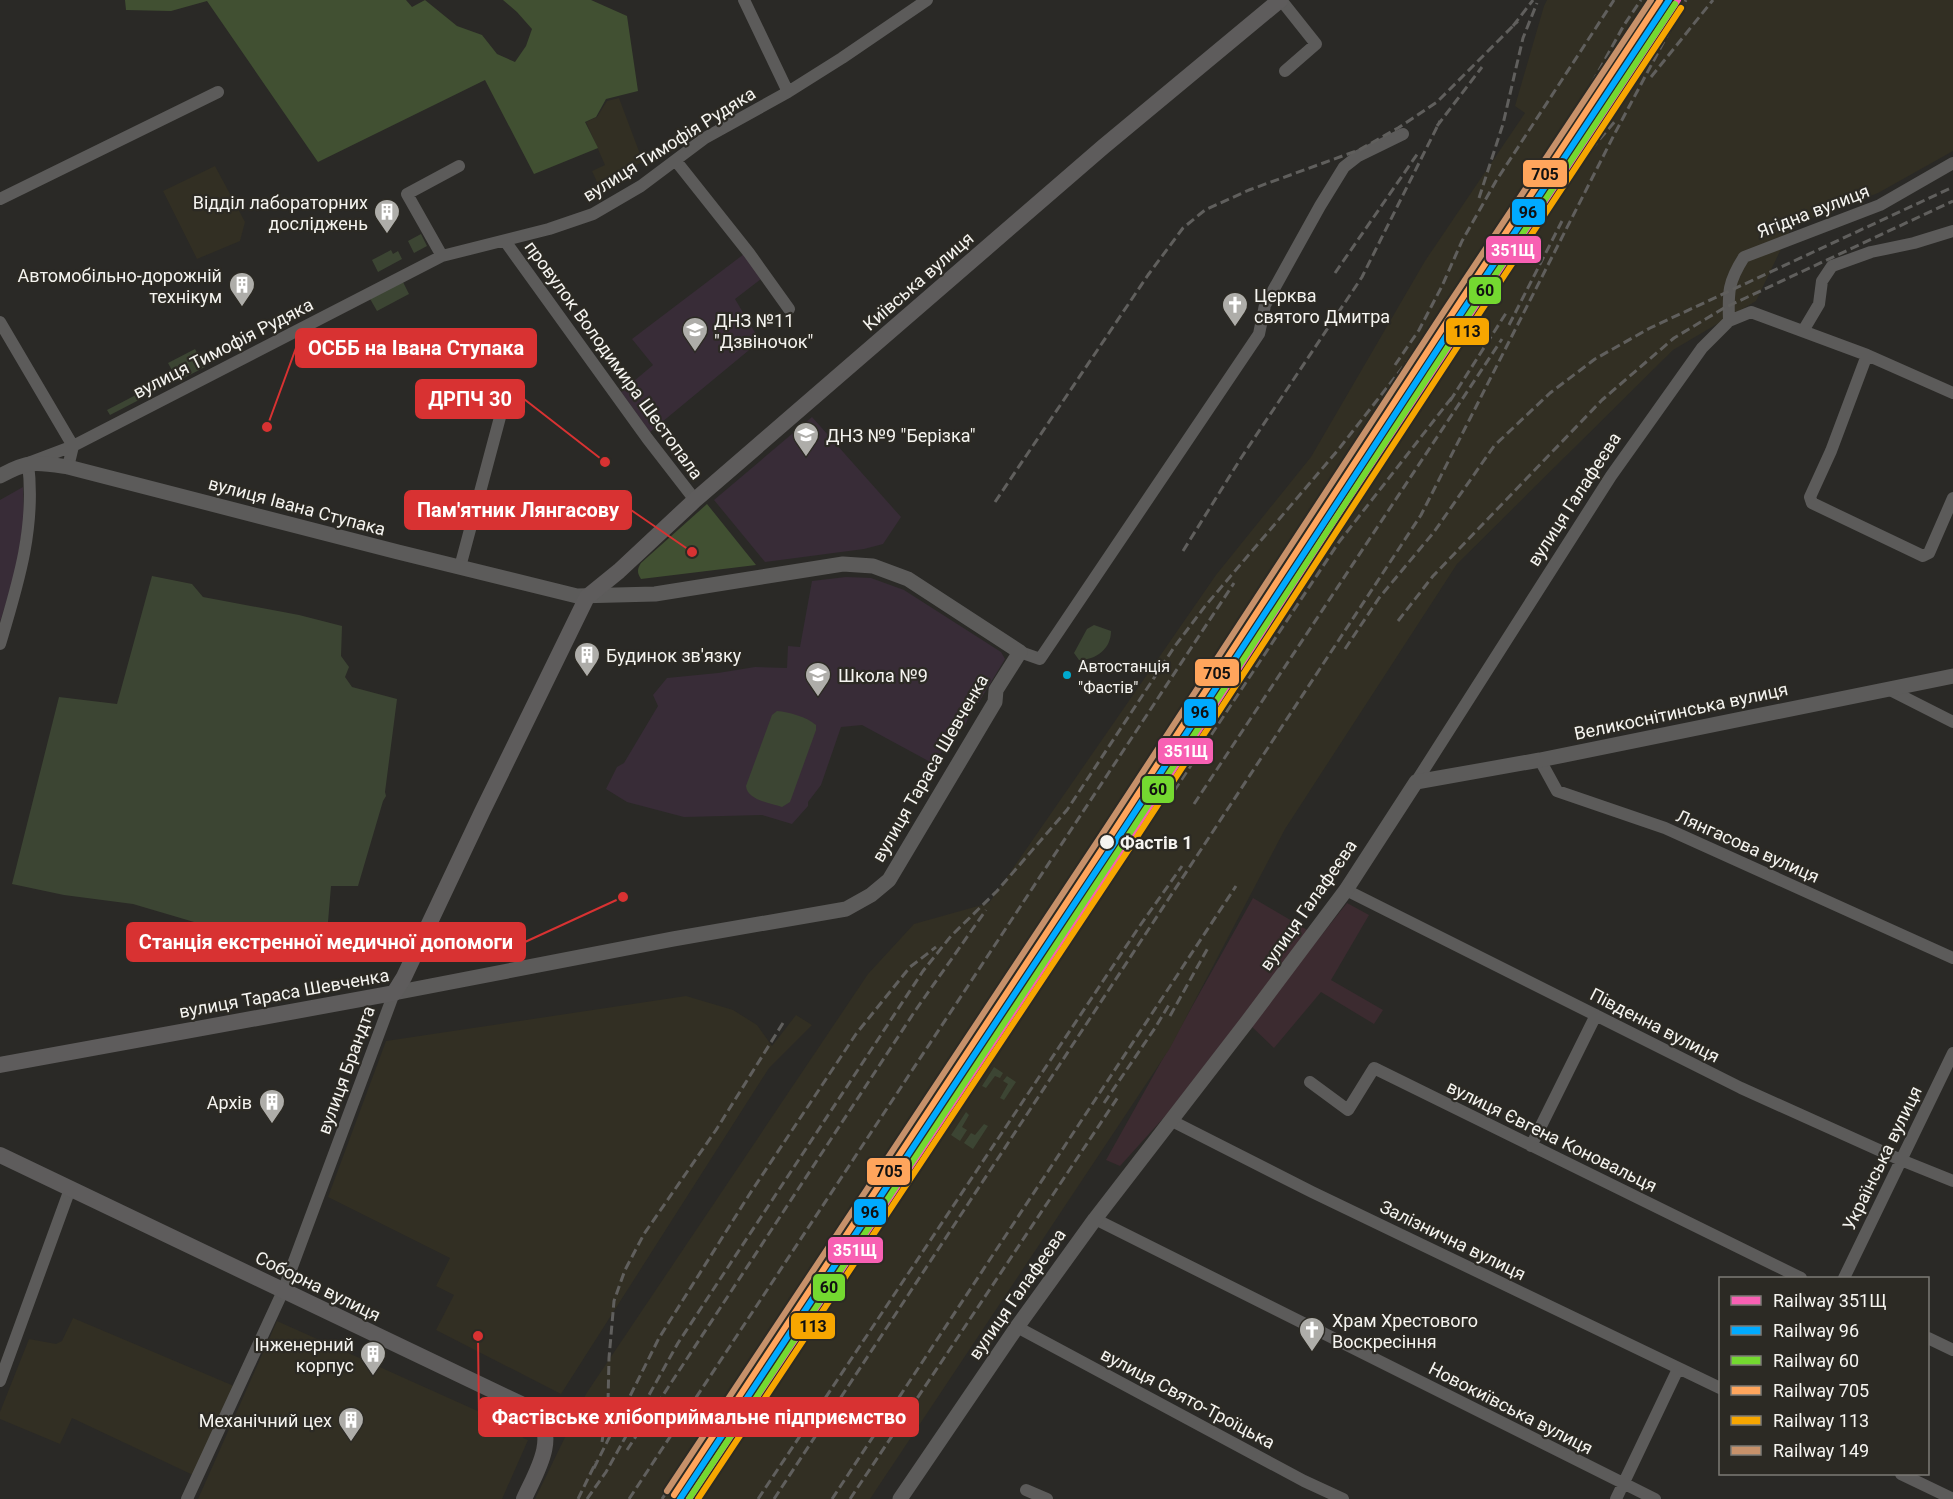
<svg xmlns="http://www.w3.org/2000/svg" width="1953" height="1499" font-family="Roboto,sans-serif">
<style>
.commercial{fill:#3c2b30}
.built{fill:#322f23}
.education{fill:#382c37}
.green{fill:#3c4533}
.forest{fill:#415032}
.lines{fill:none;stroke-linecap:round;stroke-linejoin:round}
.minor{stroke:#5c5b5a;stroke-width:12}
.tertiary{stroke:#5c5b5a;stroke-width:15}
.secondary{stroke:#5e5c5c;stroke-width:16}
.rail{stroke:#605f5d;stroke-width:3;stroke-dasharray:9 4.5;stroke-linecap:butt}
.rail-1-casing{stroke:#2c2a24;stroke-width:10}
.rail-2-casing{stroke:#2c2a24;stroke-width:10}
.rail-3-casing{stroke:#2c2a24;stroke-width:10}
.rail-4-casing{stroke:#2c2a24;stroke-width:10}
.rail-5-casing{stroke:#2c2a24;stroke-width:10}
.rail-6-casing{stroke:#2c2a24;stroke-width:10}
.rail-1{stroke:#f860b3;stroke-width:6}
.rail-2{stroke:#0af;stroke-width:6}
.rail-3{stroke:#74d930;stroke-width:6}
.rail-4{stroke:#ffa55c;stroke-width:6}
.rail-5{stroke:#f7a600;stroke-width:6}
.rail-6{stroke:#c7916a;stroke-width:6}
.bus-dot{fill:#00a9ce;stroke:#2c2a24;stroke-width:2}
.stop-dot{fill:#f5f4f0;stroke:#2c2a24;stroke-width:2}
.labels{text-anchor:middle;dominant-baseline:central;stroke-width:4.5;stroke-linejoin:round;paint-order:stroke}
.bus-label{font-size:16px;fill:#f5f4f0;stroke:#2c2a24;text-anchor:start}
.street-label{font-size:18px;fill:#f5f4f0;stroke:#2c2a24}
.poi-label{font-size:18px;fill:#f5f4f0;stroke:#2c2a24;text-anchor:start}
.stop-label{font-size:18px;font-weight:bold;fill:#f5f4f0;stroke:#2c2a24;text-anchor:start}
.leader{fill:none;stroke:#d83232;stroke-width:2}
.callout-dot{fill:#d83232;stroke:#2c2a24;stroke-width:2}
.callout{fill:#d83232;stroke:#d83232;stroke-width:2}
.callout-label{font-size:20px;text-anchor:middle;font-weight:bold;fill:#fff}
.line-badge{stroke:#2c2a24;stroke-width:2}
.badge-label{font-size:16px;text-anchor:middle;font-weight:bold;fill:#fff}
.pale-badge-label{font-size:16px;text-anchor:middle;font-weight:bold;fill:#111}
</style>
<rect width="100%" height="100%" fill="#2a2926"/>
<path class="commercial" d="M1253,898L1309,931L1167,1114L1120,1166L1106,1160Z
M1347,903L1369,915L1331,980L1383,1010L1374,1024L1321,992L1274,1048L1250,1025Z"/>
<path class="built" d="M1547,0H1953V151L1878,193L1792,226L1756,301L1673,350L1457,564L1285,829L1170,1048L870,1499H535L586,1394L868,974L914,924L989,903L1216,575L1311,457L1425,261L1525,113L1515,106L1544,6Z
M619,98L643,162L597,182L592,171L605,165L586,122L597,117L607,101Z
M215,166L245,222L240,241L197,259L163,191Z
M686,996L733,1010L757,1025L772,1046L796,1015L812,1025L769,1068L561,1394L436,1330L454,1295L436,1286L450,1258L328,1197L386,1041Z
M73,1318L234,1386L193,1475L72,1418L60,1444L0,1419V1412L29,1339L56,1344L62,1341Z
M277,1321L522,1431L523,1438L528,1440L502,1499H198Z"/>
<path class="education" d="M744,254L761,279L735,299L760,341L650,432L621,392L653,365L632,339Z
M812,417L901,517L883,544L864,549L765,562L714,500Z
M23,487L24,516L16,571L0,622V500Z
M846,577L871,578L904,590L1001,652L1005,659L979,702L973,703L969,709L971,713L965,725L956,728L934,764L862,725L841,727L821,785L808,802V806L792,824L762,815L684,817L627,802L606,789L617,767L624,763L658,706L653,695L667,678L718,673L755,667L787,668L788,646L800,647L812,581Z"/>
<path class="green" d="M421,234L427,246L414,253L408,241Z
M391,250L393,254L398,251L402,259L378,272L372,260Z
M402,280L409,294L377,311L369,297Z
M195,349L205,367L178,381L168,363Z
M159,383L162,388L110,415L107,410Z
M152,576L192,584L203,597L299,615L342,626L341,656L349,667L345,677L352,687L397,699L385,792L386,796L383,801L358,886H331L328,922L245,937L133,904L64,895L12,884L59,697L117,704Z
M1094,625L1111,631C1111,649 1096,660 1079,660L1074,653L1087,629Z
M777,711C789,712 807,717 816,725V730L790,802L782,807C770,803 747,800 746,786L772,715Z
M994,1067L1003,1073L1000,1078L995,1076L986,1088L982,1086Z
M1007,1076L1016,1082L1004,1100L1000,1098L1008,1084L1003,1081Z
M966,1112L969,1115L962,1127L967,1130L960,1141L951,1135Z
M984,1124L988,1126L973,1149L964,1143L971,1133L975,1135Z"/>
<path class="forest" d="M125,0H406L412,7L425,0L457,26L482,35L497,54L515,62L526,46L532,29L517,12L503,0H591L627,16L638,91L606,99L596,117L585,122L598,148L534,174L485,80L318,162L207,1L171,11L126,10Z
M707,504L756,565L641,579C637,573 637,569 641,563Z"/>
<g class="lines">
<path class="minor" d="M744,0L788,92
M1281,0L1316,44L1285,71
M676,161L749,253L789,309
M0,199L218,92
M505,241L647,438L695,500
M442,256L407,194L459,166
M1729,321C1728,292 1728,282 1744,257L1880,205L1953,163
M0,322L73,446L28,463C36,527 18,584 0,644
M1803,331L1819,304L1822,281L1832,266L1871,252L1914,243L1953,231
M1867,355L1831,451L1810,497L1812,503L1923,556L1929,553L1953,498
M68,467L73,446L442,256L549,229L593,214L641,186L705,138L788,92L842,58L927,0
M460,567L503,406
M1020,652L1040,659L1259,334L1265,305L1320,206L1344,167L1358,156L1403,134
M1888,689L1953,722
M1540,760L1557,791L1665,828L1953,958
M1416,782L1611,476L1702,348L1729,321L1751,312L1867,355L1953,393
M1346,890L1741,1088L1901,1160L1953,1181
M1310,1082L1348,1110L1374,1068L1801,1278
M1172,1121L1312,1192L1720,1388
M1531,1146L1596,1015
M1095,1219L1655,1499
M1844,1278L1953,1053
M1017,1327L1304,1481L1343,1499
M1928,1338L1953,1350
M0,1381L70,1189
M1901,1474L1953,1499
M1026,1490L1047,1499
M187,1499L283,1291L394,993
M1616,1499L1678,1369"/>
<path class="tertiary" d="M0,476C29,460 36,462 68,467L398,552L577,596L655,594L843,564L873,566L908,579L1020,652L996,690L995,702L889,880L871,895L846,909L673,939L394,993
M900,1499L1017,1327L1095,1219L1247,1022L1346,890L1416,782L1540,760L1953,676"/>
<path class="secondary" d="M0,1065L394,993L404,977L482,812L587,597L619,571L695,500L1103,147L1280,0
M0,1155L521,1404C526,1408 532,1411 536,1415C559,1438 534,1476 524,1499"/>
<path class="rail" d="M1513,26L1533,0
M1651,77L1713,0
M1437,126L1482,67
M1479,198L1503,124L1523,38L1537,3
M1538,211L1617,119
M1335,273L1418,153
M1509,325L1562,221
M1395,365L1419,330L1442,286L1462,241L1496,181L1614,0
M1450,401L1508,310
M995,502L1148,275L1183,228L1205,210L1249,190L1359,150L1398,128L1437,102L1518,21
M1183,551L1241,458L1362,277L1440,121
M1398,621L1433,576L1602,400L1674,338L1724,308L1953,201
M1345,649L1379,598L1434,532L1494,446L1550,393L1595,359L1650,328L1953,187
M1174,791L1339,542L1453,396
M1194,804L1502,339
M1170,1016L1209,946
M1104,1103L1155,1028L1170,1003
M602,1442L608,1403L609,1358L614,1301L625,1270L644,1234L716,1130L783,1023
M627,1450L915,1011L986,910
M594,1468L659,1338L749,1195L856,1034L910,967L936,947
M578,1499L596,1462
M587,1499L606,1472L678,1343L923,971L951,936L997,891L1067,810L1175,646L1206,605L1338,450L1483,265L1559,143L1624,25L1641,0
M629,1499L1234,583
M662,1499L1320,502L1385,410L1456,321
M758,1499L1139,927L1182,866
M774,1499L1421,515L1615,133L1686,0
M832,1499L1236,886
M850,1499L1118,1097"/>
<defs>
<path id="rail-1" d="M689,1499L1118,856L1334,521L1678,0"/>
<path id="rail-2" d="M680,1499L1114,844L1456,321L1669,0"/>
<path id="rail-3" d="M689,1499L1120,848L1462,325L1675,4"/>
<path id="rail-4" d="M674,1495L1108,840L1450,317L1660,0"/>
<path id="rail-5" d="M698,1499L1127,852L1469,329L1681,8"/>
<path id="rail-6" d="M667,1491L1101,836L1443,313L1651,0"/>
</defs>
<use href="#rail-1" class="rail-1-casing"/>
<use href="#rail-2" class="rail-2-casing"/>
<use href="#rail-3" class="rail-3-casing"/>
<use href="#rail-4" class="rail-4-casing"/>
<use href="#rail-5" class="rail-5-casing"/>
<use href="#rail-6" class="rail-6-casing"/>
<use href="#rail-1" class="rail-1"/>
<use href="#rail-2" class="rail-2"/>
<use href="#rail-3" class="rail-3"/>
<use href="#rail-4" class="rail-4"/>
<use href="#rail-5" class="rail-5"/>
<use href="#rail-6" class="rail-6"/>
</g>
<defs>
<symbol id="building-pin" viewBox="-11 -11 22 30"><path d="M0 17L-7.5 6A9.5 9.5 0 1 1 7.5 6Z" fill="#aeada9" stroke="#2c2a24"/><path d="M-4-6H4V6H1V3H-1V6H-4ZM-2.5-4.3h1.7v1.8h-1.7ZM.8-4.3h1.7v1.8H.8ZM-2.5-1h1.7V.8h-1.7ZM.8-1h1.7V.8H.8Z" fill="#fff"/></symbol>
<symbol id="church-pin" viewBox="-11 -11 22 30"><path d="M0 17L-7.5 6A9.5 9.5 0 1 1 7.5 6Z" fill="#aeada9" stroke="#2c2a24"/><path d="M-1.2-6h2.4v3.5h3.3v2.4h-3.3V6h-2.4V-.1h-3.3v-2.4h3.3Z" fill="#fff"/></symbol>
<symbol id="school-pin" viewBox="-11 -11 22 30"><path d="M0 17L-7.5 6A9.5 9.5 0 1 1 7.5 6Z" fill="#aeada9" stroke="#2c2a24"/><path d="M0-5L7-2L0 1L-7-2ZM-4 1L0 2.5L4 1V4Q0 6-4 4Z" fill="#fff"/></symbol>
</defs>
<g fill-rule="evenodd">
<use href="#building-pin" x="372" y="197" width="30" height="40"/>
<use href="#building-pin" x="227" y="270" width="30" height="40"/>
<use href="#church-pin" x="1220" y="290" width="30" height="40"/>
<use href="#school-pin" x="680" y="315" width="30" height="40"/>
<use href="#school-pin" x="791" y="420" width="30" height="40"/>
<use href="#building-pin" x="572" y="640" width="30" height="40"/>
<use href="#school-pin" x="803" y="660" width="30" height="40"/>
<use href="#building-pin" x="257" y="1087" width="30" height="40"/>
<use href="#church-pin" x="1297" y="1315" width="30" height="40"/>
<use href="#building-pin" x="358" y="1339" width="30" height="40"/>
<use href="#building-pin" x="336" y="1405" width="30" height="40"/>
</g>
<circle class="bus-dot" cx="1067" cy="675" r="5"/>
<circle class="stop-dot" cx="1107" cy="842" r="8"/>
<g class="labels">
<g class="bus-label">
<text x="1078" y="666">Автостанція<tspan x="1078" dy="21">"Фастів"</tspan></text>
</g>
<g class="street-label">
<text transform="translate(669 144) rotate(-32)">вулиця Тимофія Рудяка</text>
<text transform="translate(1813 211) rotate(-21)">Ягідна вулиця</text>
<text transform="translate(918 281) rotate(-41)">Київська вулиця</text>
<text transform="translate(223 348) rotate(-27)">вулиця Тимофія Рудяка</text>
<text transform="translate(614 360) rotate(54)">провулок Володимира Шестопала</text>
<text transform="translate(1574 499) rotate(-57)">вулиця Галафеєва</text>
<text transform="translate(297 506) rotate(15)">вулиця Івана Ступака</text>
<text transform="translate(1681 711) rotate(-12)">Великоснітинська вулиця</text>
<text transform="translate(930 768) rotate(-60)">вулиця Тараса Шевченка</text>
<text transform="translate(1748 846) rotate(24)">Лянгасова вулиця</text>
<text transform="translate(1308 905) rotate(-55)">вулиця Галафеєва</text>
<text transform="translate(284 993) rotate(-10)">вулиця Тараса Шевченка</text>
<text transform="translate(1655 1025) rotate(27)">Південна вулиця</text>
<text transform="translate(346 1070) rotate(-70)">вулиця Брандта</text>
<text transform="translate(1552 1136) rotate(26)">вулиця Євгена Коновальця</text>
<text transform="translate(1882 1158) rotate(-64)">Українська вулиця</text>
<text transform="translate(1453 1240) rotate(26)">Залізнична вулиця</text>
<text transform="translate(318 1286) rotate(26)">Соборна вулиця</text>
<text transform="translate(1017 1294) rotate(-55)">вулиця Галафеєва</text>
<text transform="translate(1188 1398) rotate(28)">вулиця Свято-Троїцька</text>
<text transform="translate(1511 1408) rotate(27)">Новокиївська вулиця</text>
</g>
<g class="poi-label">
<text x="368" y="202" text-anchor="end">Відділ лабораторних<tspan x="368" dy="21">досліджень</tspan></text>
<text x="222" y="275" text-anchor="end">Автомобільно-дорожній<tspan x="222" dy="21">технікум</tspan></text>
<text x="1254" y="295">Церква<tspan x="1254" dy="21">святого Дмитра</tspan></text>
<text x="714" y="320">ДНЗ №11<tspan x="714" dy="21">"Дзвіночок"</tspan></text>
<text x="826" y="435">ДНЗ №9 "Берізка"</text>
<text x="606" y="655">Будинок зв'язку</text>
<text x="838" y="675">Школа №9</text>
<text x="252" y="1102" text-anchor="end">Архів</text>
<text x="1332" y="1320">Храм Хрестового<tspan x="1332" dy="21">Воскресіння</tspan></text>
<text x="354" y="1344" text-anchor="end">Інженерний<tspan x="354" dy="21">корпус</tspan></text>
<text x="332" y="1420" text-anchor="end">Механічний цех</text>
</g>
<g class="stop-label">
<text x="1120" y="842">Фастів 1</text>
</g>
</g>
<path class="leader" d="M267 427L296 348M605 462L524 399M692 552L631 510M623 897L525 942M478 1336L479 1417"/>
<g class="callout-dot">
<circle cx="267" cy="427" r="6"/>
<circle cx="605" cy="462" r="6"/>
<circle cx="692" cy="552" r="6"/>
<circle cx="623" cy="897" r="6"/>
<circle cx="478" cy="1336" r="6"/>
</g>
<g class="callout">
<rect x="296" y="329" width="240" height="38" rx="6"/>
<rect x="416" y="380" width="108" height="38" rx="6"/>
<rect x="405" y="491" width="226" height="38" rx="6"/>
<rect x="127" y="923" width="398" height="38" rx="6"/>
<rect x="479" y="1398" width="439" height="38" rx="6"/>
</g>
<g class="callout-label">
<text x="416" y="355">ОСББ на Івана Ступака</text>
<text x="470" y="406">ДРПЧ 30</text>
<text x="518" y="517">Пам'ятник Лянгасову</text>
<text x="326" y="949">Станція екстренної медичної допомоги</text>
<text x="699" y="1424">Фастівське хлібоприймальне підприємство</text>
</g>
<g class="line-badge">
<rect x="1522" y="159" width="46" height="29" rx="6" fill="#ffa55c"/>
<rect x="1511" y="198" width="35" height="28" rx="6" fill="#0af"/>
<rect x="1485" y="235" width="57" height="29" rx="6" fill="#f860b3"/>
<rect x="1468" y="276" width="34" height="29" rx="6" fill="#74d930"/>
<rect x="1445" y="317" width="45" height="29" rx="6" fill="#f7a600"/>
<rect x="1194" y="658" width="46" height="29" rx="6" fill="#ffa55c"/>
<rect x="1183" y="698" width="34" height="29" rx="6" fill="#0af"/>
<rect x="1157" y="737" width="57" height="28" rx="6" fill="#f860b3"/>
<rect x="1141" y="775" width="34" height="29" rx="6" fill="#74d930"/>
<rect x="866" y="1157" width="45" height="29" rx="6" fill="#ffa55c"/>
<rect x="853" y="1198" width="34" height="28" rx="6" fill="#0af"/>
<rect x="827" y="1236" width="57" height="28" rx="6" fill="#f860b3"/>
<rect x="812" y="1273" width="34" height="29" rx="6" fill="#74d930"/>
<rect x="790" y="1312" width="46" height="28" rx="6" fill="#f7a600"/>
</g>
<g class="badge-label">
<text x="1513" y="256">351Щ</text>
<text x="1186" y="757">351Щ</text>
<text x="855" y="1256">351Щ</text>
</g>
<g class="pale-badge-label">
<text x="1545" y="180">705</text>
<text x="1528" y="218">96</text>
<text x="1485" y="296">60</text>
<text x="1467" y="337">113</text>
<text x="1217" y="679">705</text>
<text x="1200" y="718">96</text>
<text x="1158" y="795">60</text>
<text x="889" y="1177">705</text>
<text x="870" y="1218">96</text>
<text x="829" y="1293">60</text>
<text x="813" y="1332">113</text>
</g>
<rect x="1719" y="1277" width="210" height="198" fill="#2c2a24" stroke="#7c7b76" stroke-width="1.5"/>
<rect x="1731" y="1296" width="30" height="9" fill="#f860b3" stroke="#7c7b76" stroke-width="1.5"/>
<text x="1773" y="1307" font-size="18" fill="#f5f4f0">Railway 351Щ</text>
<rect x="1731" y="1326" width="30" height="9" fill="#00aaff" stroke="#7c7b76" stroke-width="1.5"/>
<text x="1773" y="1337" font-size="18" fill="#f5f4f0">Railway 96</text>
<rect x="1731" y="1356" width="30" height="9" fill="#74d930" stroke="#7c7b76" stroke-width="1.5"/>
<text x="1773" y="1367" font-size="18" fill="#f5f4f0">Railway 60</text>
<rect x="1731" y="1386" width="30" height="9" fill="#ffa55c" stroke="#7c7b76" stroke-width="1.5"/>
<text x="1773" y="1397" font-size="18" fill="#f5f4f0">Railway 705</text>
<rect x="1731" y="1416" width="30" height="9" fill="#f7a600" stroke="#7c7b76" stroke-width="1.5"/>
<text x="1773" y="1427" font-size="18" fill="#f5f4f0">Railway 113</text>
<rect x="1731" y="1446" width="30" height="9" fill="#c7916a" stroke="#7c7b76" stroke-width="1.5"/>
<text x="1773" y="1457" font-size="18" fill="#f5f4f0">Railway 149</text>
</svg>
